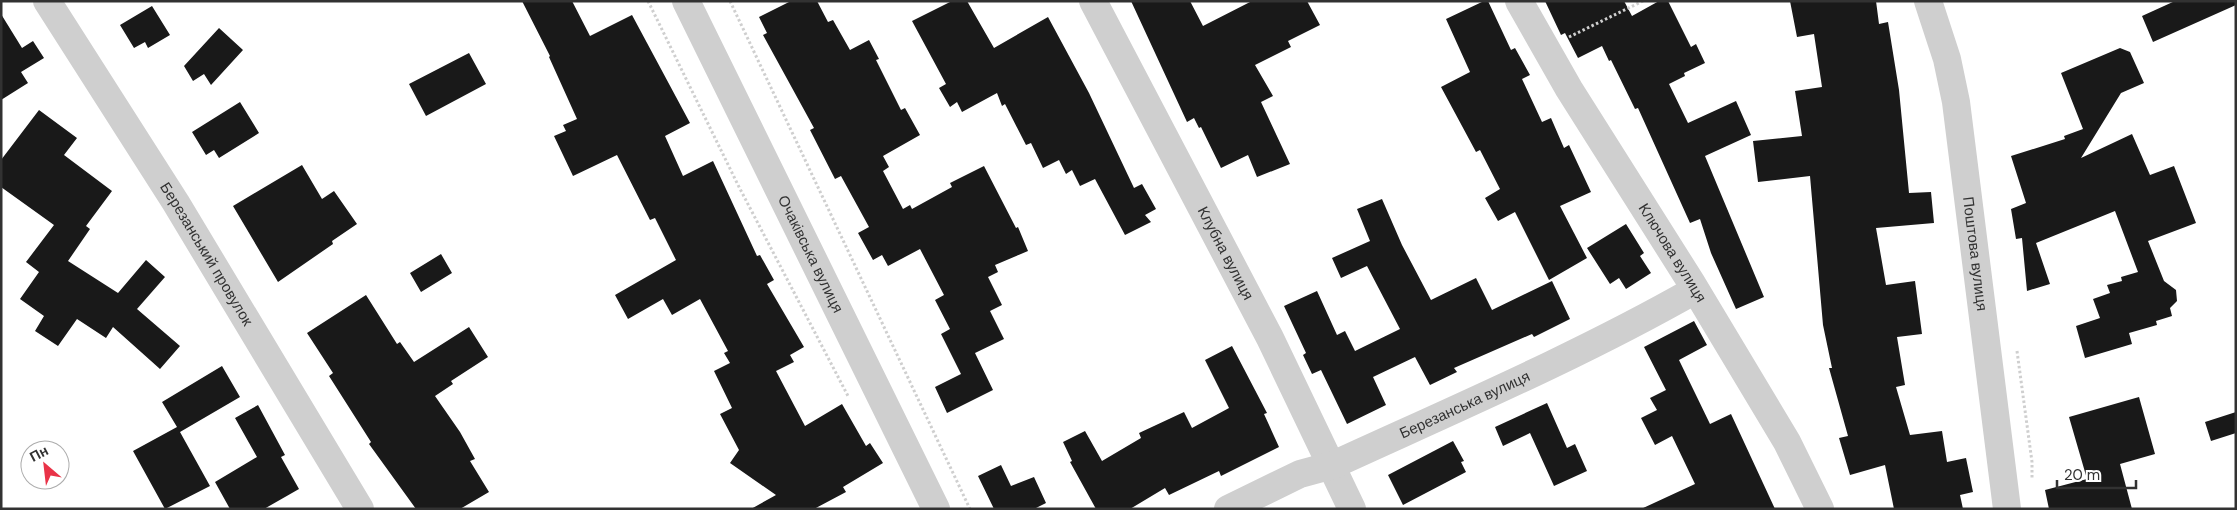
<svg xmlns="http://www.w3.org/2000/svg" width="2237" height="510" font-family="'DM Sans',sans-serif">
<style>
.building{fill:#191919}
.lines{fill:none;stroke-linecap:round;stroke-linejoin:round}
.path{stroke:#cfcfcf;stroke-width:3;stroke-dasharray:2.5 2.5;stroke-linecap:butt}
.minor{stroke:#cfcfcf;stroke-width:28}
.labels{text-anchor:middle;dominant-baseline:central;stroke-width:5;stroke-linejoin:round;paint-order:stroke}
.street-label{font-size:15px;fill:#323232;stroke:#fff}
</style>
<rect width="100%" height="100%" fill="#fff"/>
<path class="building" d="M522,1H572L590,36L632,15L690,123L665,136L683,176L713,161L757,256L760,255L774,280L767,284L804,347L790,355L794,362L776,371L805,426L842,404L866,446L870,443L883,463L843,487L846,492L814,509H751L776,495L730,463L739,450L720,414L732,408L714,371L730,363L724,353L728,351L700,299L672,315L663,299L628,319L615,295L676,260L655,218L650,220L617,155L573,176L554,136L566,131L563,125L577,119L549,57L550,56Z
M791,1H817L828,22L833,20L850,50L869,40L879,59L876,60L901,110L905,108L920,135L883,156L889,167L883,171L903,209L910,205L912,209L952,187L950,183L984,166L1016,228L1018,227L1028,251L995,265L998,272L988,277L1002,305L990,311L1004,339L975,353L993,390L947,413L935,387L961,374L941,334L950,329L935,300L944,295L920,249L888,266L882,255L873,260L858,233L869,227L841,176L835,179L810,130L814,128L763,35L767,33L759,17Z
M952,1H967L994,48L1048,17L1089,93L1134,188L1142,184L1156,209L1145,215L1151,222L1125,235L1095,179L1080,186L1072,170L1066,174L1059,160L1043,168L1031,143L1026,145L1005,104L1002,106L997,93L962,112L957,102L950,107L939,88L946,84L912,21Z
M1131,1H1190L1203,26L1252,1H1307L1320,25L1288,41L1291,47L1255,65L1273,96L1261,102L1290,164L1257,177L1248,155L1221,168L1201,127L1199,128L1194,118L1187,122Z
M1484,1H1488L1511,50L1515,48L1530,75L1522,79L1542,122L1551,118L1564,148L1569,145L1591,192L1560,206L1587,258L1549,280L1515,212L1498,221L1485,198L1500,189L1480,150L1476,152L1441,87L1470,72L1446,19Z
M1545,1H1624L1632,16L1659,1H1668L1691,47L1696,44L1705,63L1684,73L1685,76L1669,84L1688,123L1736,101L1751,135L1705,156L1764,297L1736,309L1711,253L1700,219L1690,223L1638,108L1635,109L1611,60L1609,61L1602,46L1578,58L1565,33L1561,35Z
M1790,1H1876L1879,24L1888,22L1899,90L1909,193L1931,192L1934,223L1876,228L1886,285L1915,281L1922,334L1897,337L1905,385L1896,387L1910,435L1942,431L1947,462L1966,458L1973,492L1960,495L1963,509H1894L1885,465L1850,475L1839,438L1848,436L1829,368H1832L1823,325L1810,176L1758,182L1753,141L1802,136L1795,91L1822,87L1814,34L1797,37Z
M2175,1H2236V5L2153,42L2142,16Z
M152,6L170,35L148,48L145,42L134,48L120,25Z
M1,14L22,48L33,41L44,58L21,72L28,83L1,100Z
M219,28L243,50L211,85L204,74L193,81L184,66Z
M2120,48L2130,52L2144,83L2121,93L2081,158L2132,134L2150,175L2174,166L2196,223L2148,241L2164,281L2176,290L2177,301L2170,308L2172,316L2156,321L2157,325L2129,333L2132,344L2085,358L2076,326L2100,318L2093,299L2110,293L2107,285L2122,281L2121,277L2138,272L2115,211L2036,243L2050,284L2027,291L2022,238L2016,239L2011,209L2026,203L2011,156L2065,139L2064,136L2083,129L2061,73Z
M469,53L486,84L426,116L409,84Z
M240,102L259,133L219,158L214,150L206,155L192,132Z
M39,110L77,138L64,155L112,191L86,226L90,229L68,261L118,293L146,260L165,277L137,309L180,346L160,369L113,327L106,338L77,319L58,346L35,331L44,316L20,299L39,272L26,262L54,225L1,187V160Z
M302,165L322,199L334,191L357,224L332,241L333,244L278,282L233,206Z
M1382,199L1402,245L1431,300L1476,278L1492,310L1552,281L1570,319L1534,337L1532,334L1454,368L1457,372L1430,385L1415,357L1373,377L1386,405L1347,424L1321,370L1312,374L1303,355L1306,353L1284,306L1317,291L1337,335L1345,331L1355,351L1400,329L1367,266L1341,278L1332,258L1370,241L1357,209Z
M1626,224L1644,253L1640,256L1651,273L1626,289L1619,278L1610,284L1587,248Z
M441,254L452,273L421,292L410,273Z
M366,295L397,344L400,342L414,362L469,327L488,357L451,381L453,384L435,396L460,432L475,459L470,461L489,492L460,509H416L369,444L371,442L329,376L333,373L307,333Z
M1694,321L1707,345L1679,360L1710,424L1731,414L1775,509H1641L1695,484L1672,436L1655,445L1641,418L1657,410L1650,398L1666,390L1644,347Z
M1232,346L1267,413L1264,414L1279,447L1221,476L1219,471L1169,495L1165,488L1130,509H1096L1070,462L1072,461L1063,442L1085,431L1102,461L1141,438L1139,433L1184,412L1192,428L1229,408L1205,360Z
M222,366L240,397L180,432L210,486L165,509L133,451L177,427L162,402Z
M2139,397L2155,454L2120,464L2132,509H2049L2045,490L2087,479L2069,417Z
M1547,403L1567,448L1575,444L1587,471L1554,486L1530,433L1503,446L1495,427Z
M258,405L285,455L281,457L299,489L264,509H230L215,482L257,457L235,418Z
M2236,412V433L2211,441L2205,422Z
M1453,441L1464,461L1461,462L1466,472L1403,505L1388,475Z
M1001,465L1011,486L1034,477L1046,503L1034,509H994L978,476Z"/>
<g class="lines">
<path class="path" d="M648,1L738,185L848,396
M730,1L970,509
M1569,37L1643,1
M2017,351L2032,462V478"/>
<g class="minor">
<path id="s1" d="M47,1L176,203L360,509"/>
<path id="s2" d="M686,1L936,509"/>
<path id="s3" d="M1093,1L1270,338L1352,509"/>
<path id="s4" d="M1519,1L1569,89L1691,282L1787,442L1820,509"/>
<path id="s5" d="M1928,1L1947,59L1956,102L2007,509"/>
<path id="s6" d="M1228,509L1300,474L1333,465C1455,409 1579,356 1695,290"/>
</g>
</g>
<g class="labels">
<g class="street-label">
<text stroke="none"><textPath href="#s3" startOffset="285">Клубна вулиця</textPath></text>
<text stroke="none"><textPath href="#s4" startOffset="295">Ключова вулиця</textPath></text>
<text stroke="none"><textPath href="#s5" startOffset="258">Поштова вулиця</textPath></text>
<text stroke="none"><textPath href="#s1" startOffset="299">Березанський провулок</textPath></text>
<text stroke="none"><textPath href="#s2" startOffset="282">Очаківська вулиця</textPath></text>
<text stroke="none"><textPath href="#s6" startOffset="259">Березанська вулиця</textPath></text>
</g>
</g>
<rect width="2237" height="510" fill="none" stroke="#323232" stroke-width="5"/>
<g transform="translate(45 465) rotate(332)"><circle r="24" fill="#ffffff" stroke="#adadad"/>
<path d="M0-4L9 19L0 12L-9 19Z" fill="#e93348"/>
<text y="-8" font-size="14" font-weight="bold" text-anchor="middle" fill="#323232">Пн</text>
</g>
<path d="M2057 480v8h79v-8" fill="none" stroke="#323232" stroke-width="2.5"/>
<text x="2064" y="480" font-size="15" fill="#323232" stroke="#ffffff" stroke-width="4" paint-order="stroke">20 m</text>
</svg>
